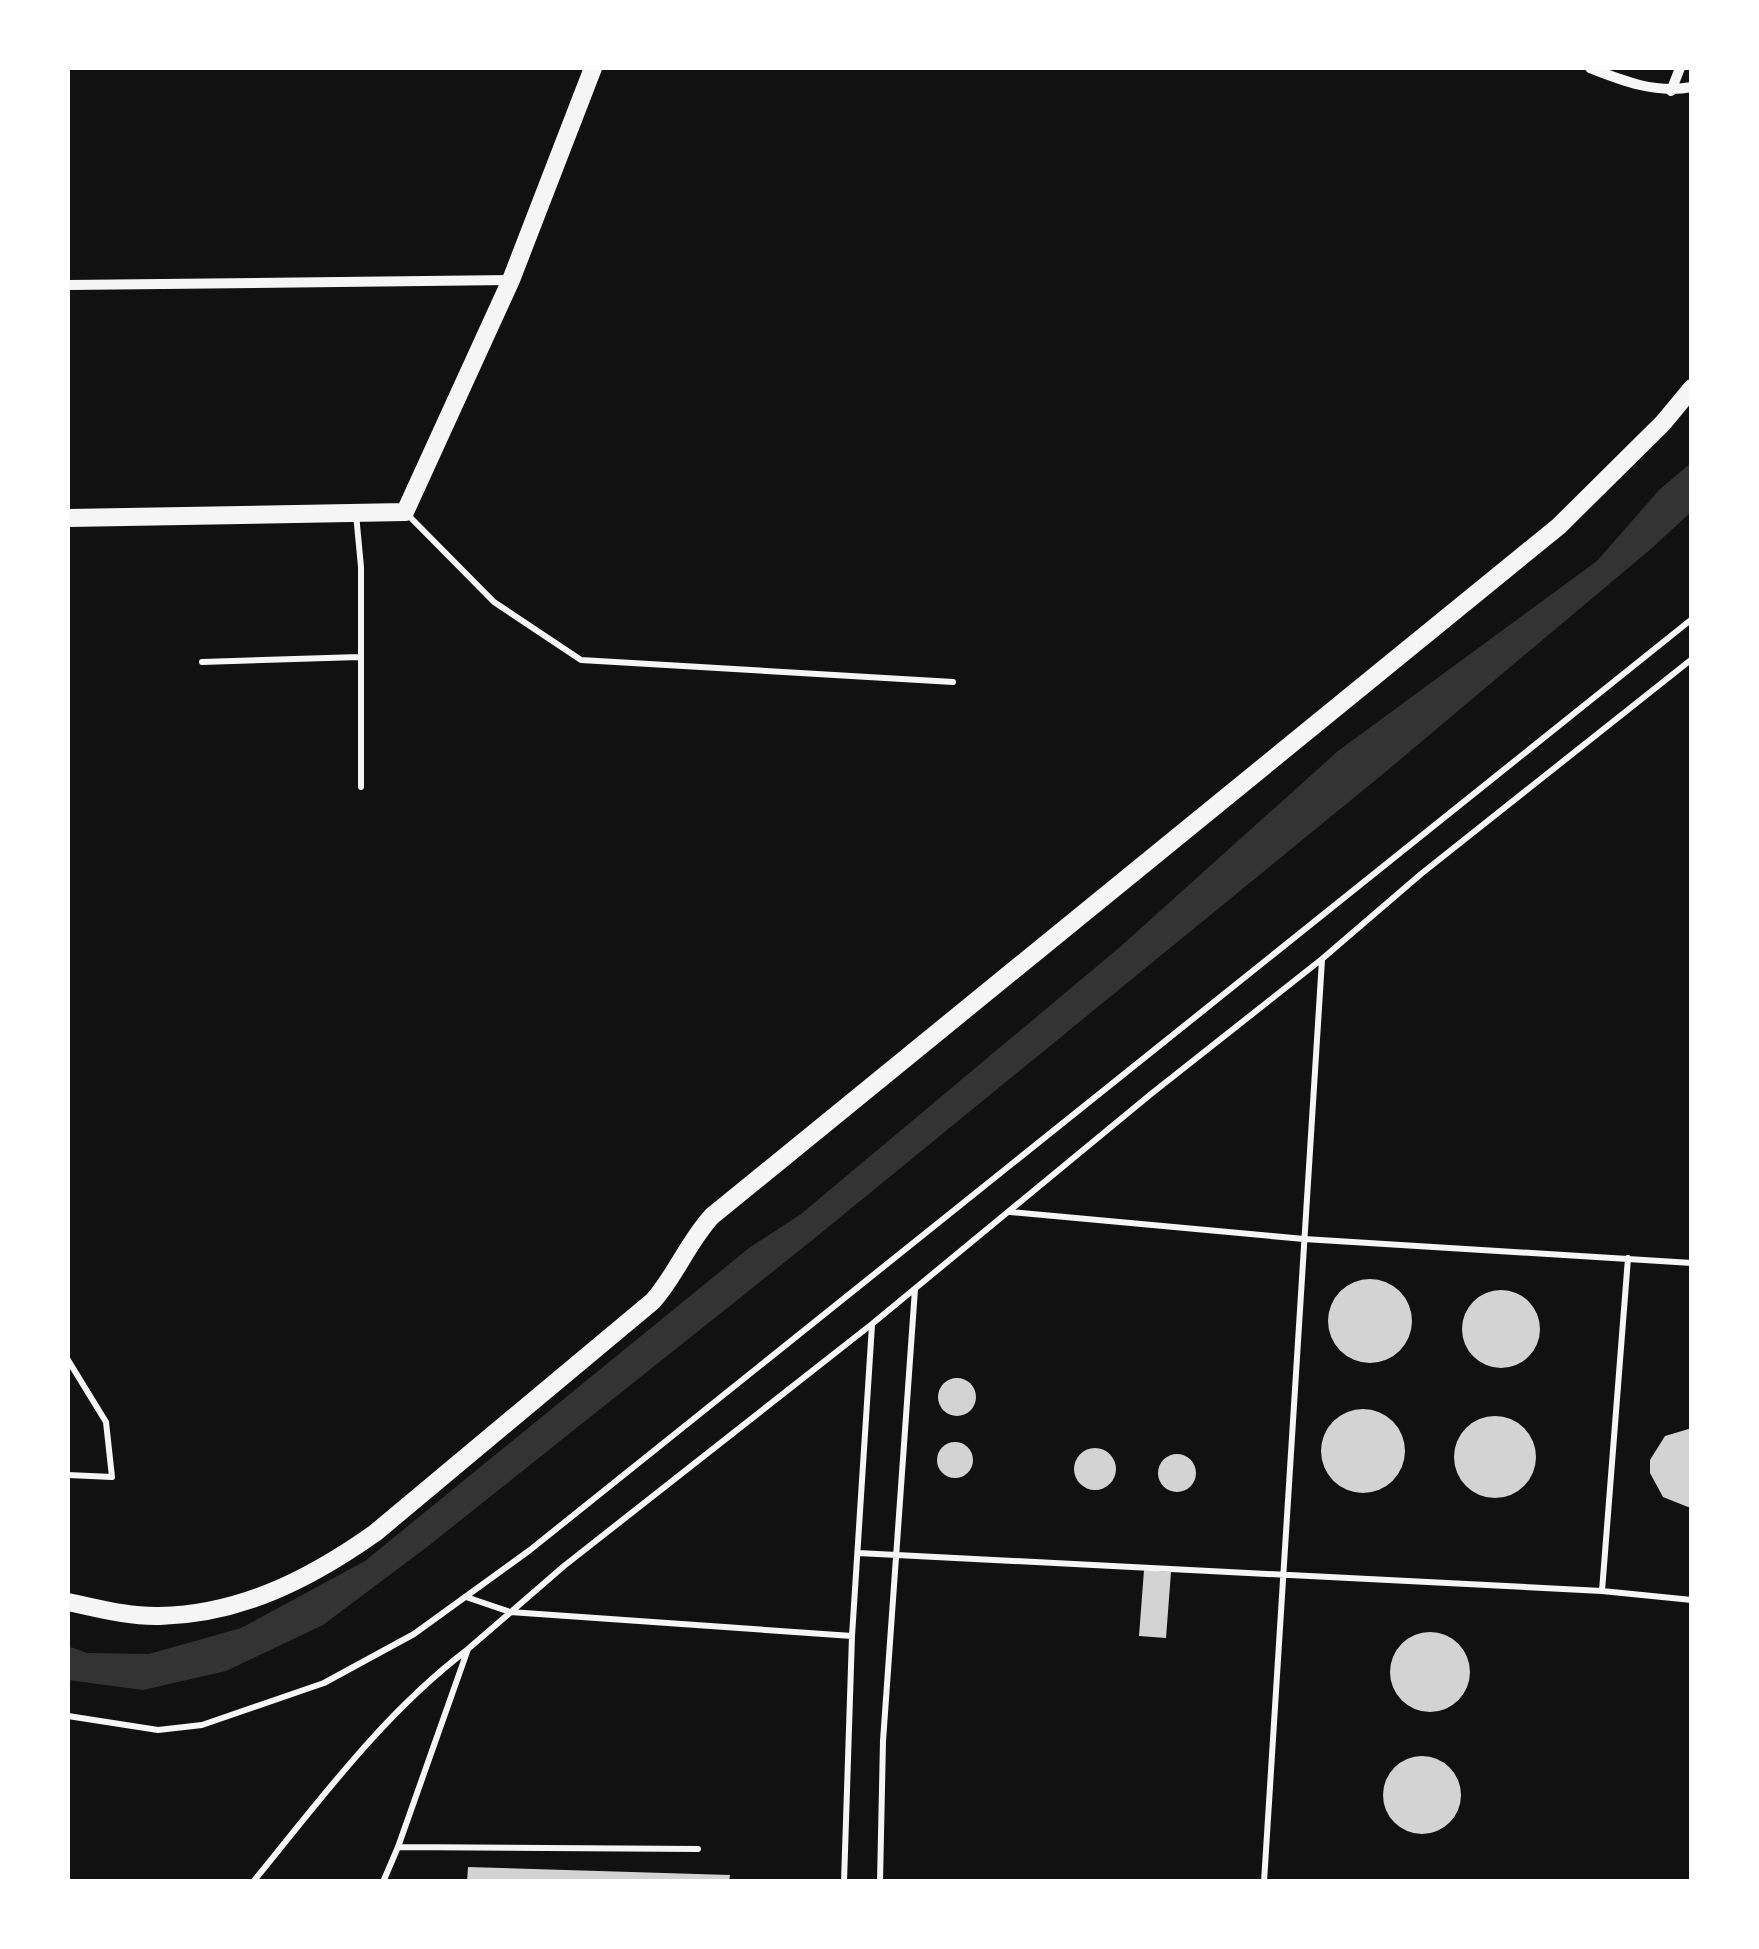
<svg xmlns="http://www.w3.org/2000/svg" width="1759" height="1949" font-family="'IBM Plex Sans',sans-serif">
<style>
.water{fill:#333}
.building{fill:#d3d3d3}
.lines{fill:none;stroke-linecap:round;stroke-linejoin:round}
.service{stroke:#f5f5f5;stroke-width:6}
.minor{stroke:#f5f5f5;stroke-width:10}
.secondary{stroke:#f5f5f5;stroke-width:18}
</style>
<rect width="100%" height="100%" fill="#111"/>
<path class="water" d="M1691,463V512L1652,548L1383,774L810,1242L427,1547L323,1625L226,1671L143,1690L68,1680V1646L87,1653L149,1654L241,1628L365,1561L749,1248L801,1214L1120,947L1338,751L1597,561L1660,489Z"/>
<path class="building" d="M1328 1321a42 42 0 1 1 84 0a42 42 0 1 1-84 0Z
M1462 1329a39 39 0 1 1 78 0a39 39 0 1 1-78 0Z
M938 1397a19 19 0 1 1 38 0a19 19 0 1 1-38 0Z
M1321 1451a42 42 0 1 1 84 0a42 42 0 1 1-84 0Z
M1454 1457a41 41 0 1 1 82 0a41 41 0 1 1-82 0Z
M1692,1428V1507H1688L1663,1497L1650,1473V1460L1665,1436Z
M937 1460a18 18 0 1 1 36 0a18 18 0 1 1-36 0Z
M1074 1469a21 21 0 1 1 42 0a21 21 0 1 1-42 0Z
M1158 1473a19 19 0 1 1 38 0a19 19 0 1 1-38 0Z
M1144,1570L1171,1572L1166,1638L1139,1636Z
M1390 1672a40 40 0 1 1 80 0a40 40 0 1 1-80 0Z
M1383 1795a39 39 0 1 1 78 0a39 39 0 1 1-78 0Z
M468,1867L730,1875L729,1882H467Z"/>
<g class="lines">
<path class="service" d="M406,513L494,602L581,660L953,682
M356,514L361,567V787
M202,662L359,657
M1010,1212L1304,1239L1692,1263
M68,1360L106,1422L112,1477L68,1475
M858,1553L1602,1591L1692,1600
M1602,1591L1628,1258
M466,1597L510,1612L852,1636
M68,1716L158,1730L202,1725L324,1683L414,1634L530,1550L1692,619
M398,1847L468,1649L564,1566L872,1324L1151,1094L1322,959L1421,874L1692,659
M253,1882C320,1800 383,1714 467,1650
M383,1882L398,1847L698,1849
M844,1882L852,1636L872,1325
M880,1882L883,1741L915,1289
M1264,1882L1322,960"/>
<path class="minor" d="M1590,68C1623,81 1656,94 1692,87
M1671,91L1680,68
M68,285L511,280"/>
<path class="secondary" d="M68,518L405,512L511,280L593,68
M68,1602C97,1608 129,1617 160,1616C241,1614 310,1579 375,1533L653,1301C676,1275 688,1242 712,1216L1559,526L1663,423L1692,388"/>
</g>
<rect width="1759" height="1949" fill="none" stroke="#ffffff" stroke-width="140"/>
</svg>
